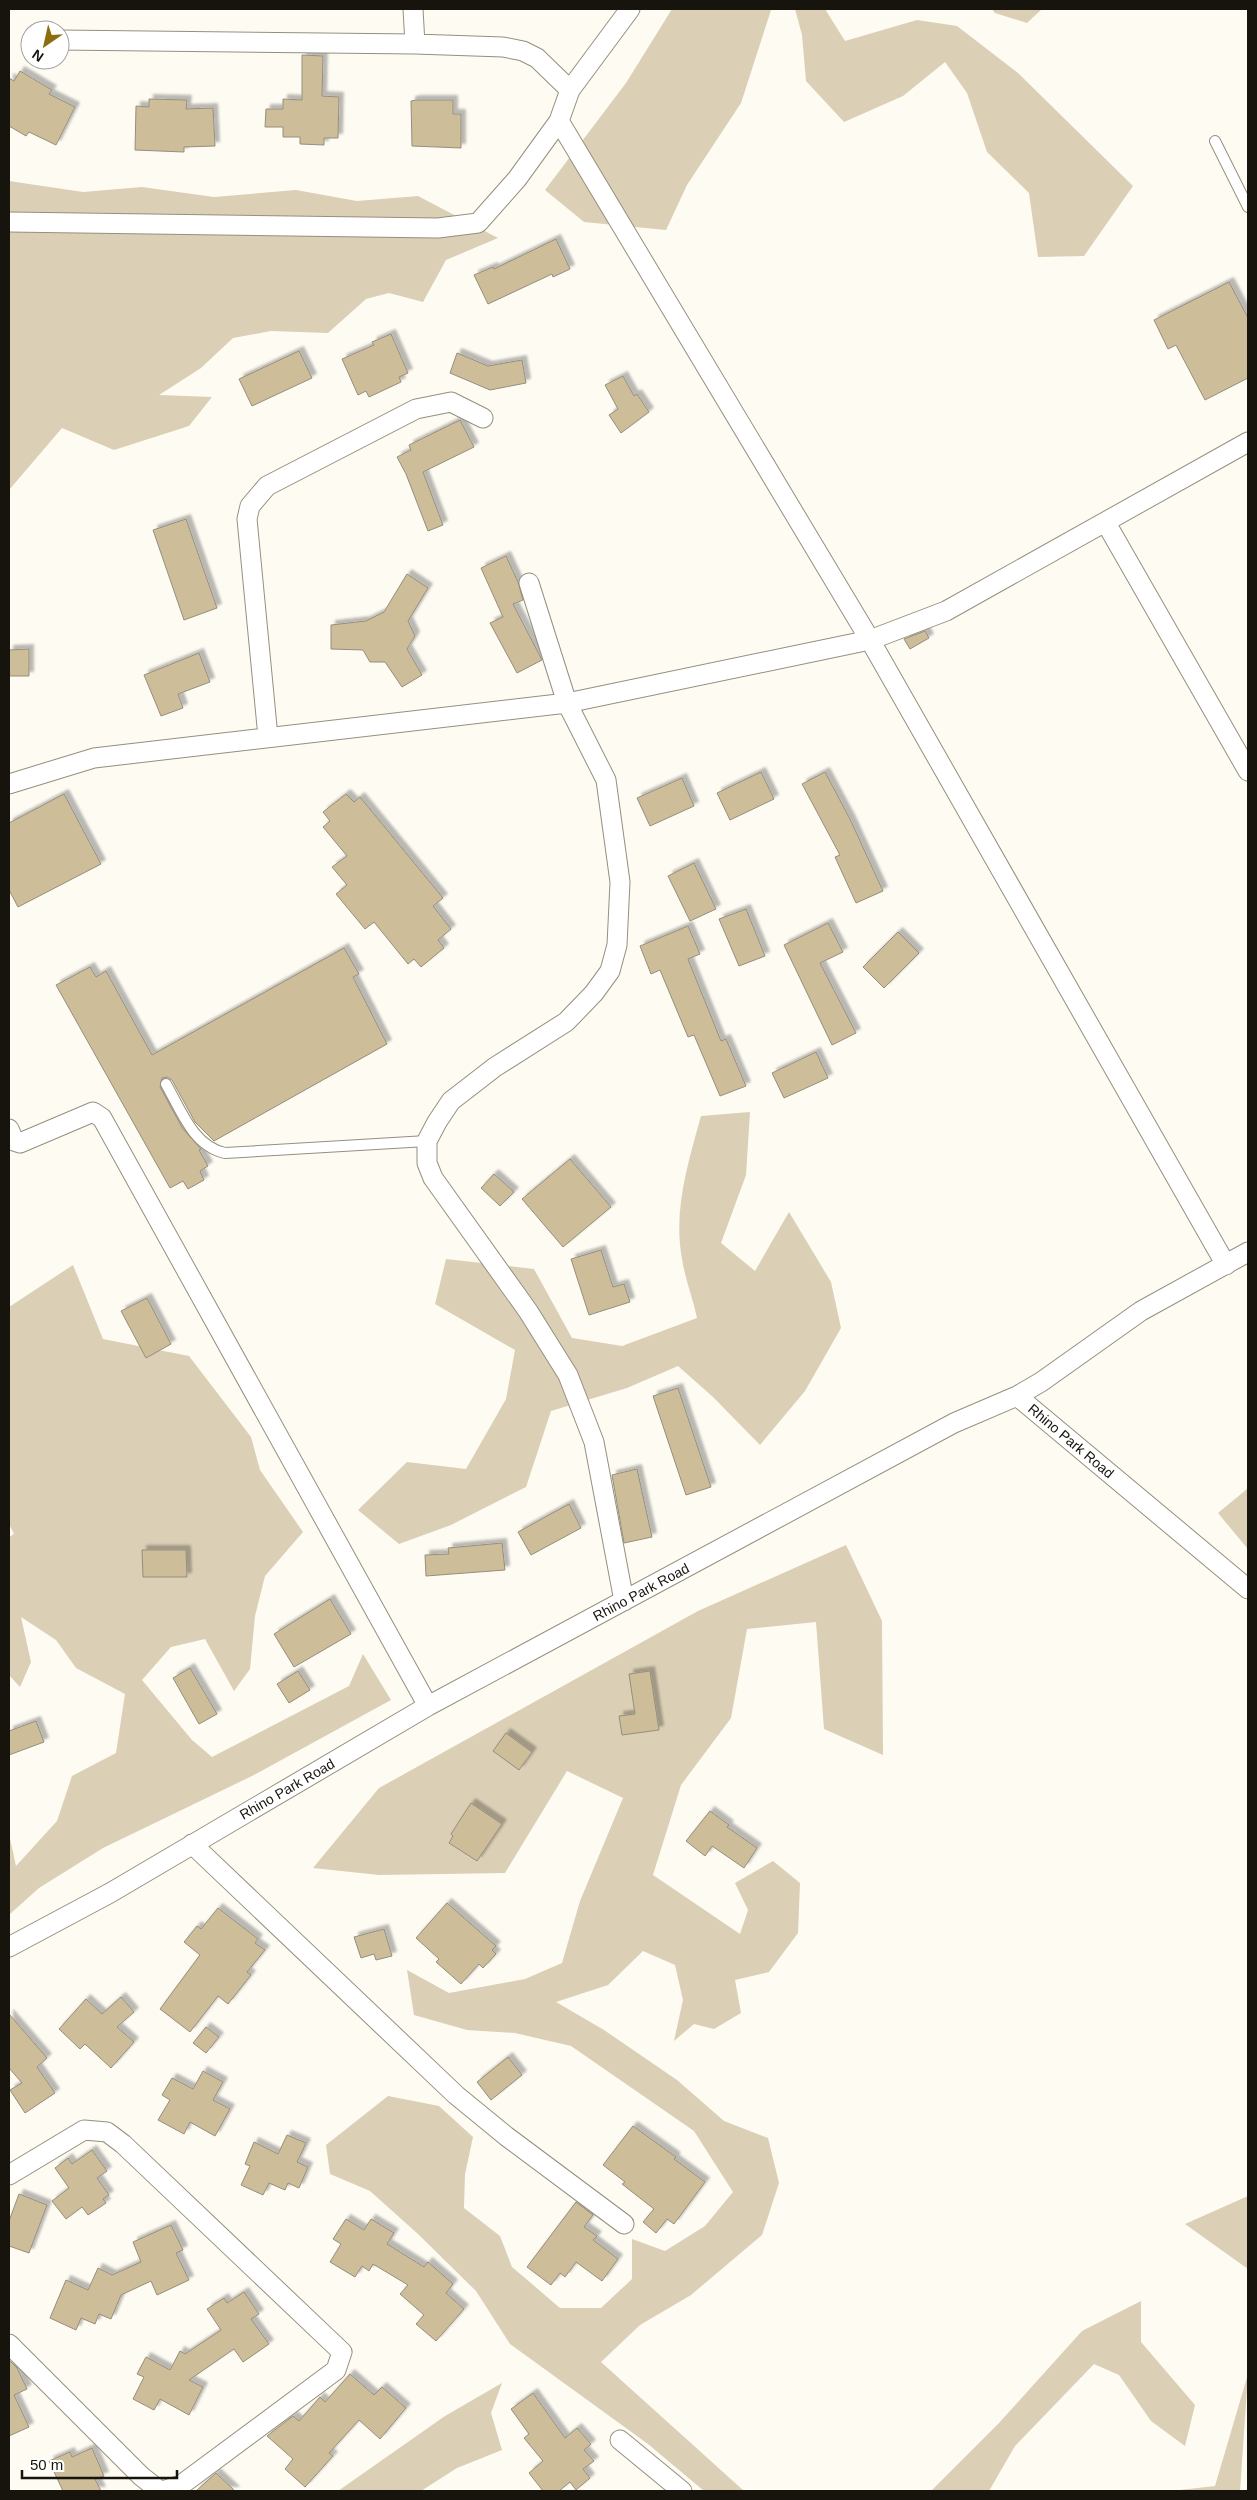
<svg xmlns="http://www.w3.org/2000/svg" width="1257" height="2500" font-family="Arial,sans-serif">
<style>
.green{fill:#dbcfb5}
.building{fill:#cdbd98;stroke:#958e7e;filter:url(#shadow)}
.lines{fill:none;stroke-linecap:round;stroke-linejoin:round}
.lane-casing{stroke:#968f7e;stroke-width:12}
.street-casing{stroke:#968f7e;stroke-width:21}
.lane{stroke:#fff;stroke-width:10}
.street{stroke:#fff;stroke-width:19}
.labels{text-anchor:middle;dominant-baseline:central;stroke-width:4;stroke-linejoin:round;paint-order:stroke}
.street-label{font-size:14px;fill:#16140d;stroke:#fff}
</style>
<defs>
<filter id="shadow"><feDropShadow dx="4.5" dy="-4.5" stdDeviation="1" flood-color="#0004"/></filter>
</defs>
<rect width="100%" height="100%" fill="#fefbf3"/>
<path class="green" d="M672,9H774L771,10L741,103L687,185L666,230L584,222L545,190L626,83Z
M795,9H825L845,41L917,20L957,26L1018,73L1133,186L1084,256L1038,257L1029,193L987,152L967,93L945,62L903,96L844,122L806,81L802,35Z
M992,9H1042L1027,23L995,13Z
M9,181L83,192L142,187L214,197L296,190L357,201L418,196L498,238L446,260L423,302L389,293L366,299L328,333L271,331L233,338L201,368L159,395L212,397L189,426L114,450L62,428L9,490Z
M750,1112L746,1175L721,1243L755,1271L789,1212L831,1282L841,1328L805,1391L760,1445L713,1397L678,1366L627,1388L551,1411L526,1487L451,1525L399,1544L358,1510L407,1462L466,1469L506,1399L515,1350L435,1304L446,1259L534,1269L572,1338L622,1346L697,1318C693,1298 685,1279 682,1259C673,1211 688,1163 701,1116Z
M73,1265L103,1339L189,1356L251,1437L260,1470L303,1532L265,1576L255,1616L250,1669L234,1691L205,1639L171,1647L142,1680L192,1740L212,1757L349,1686L363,1654L391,1700L252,1776L103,1848L39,1888L10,1914L9,1834L16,1866L57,1821L72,1776L116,1753L125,1694L76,1668L56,1640L21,1617L31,1662L20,1687L9,1675V1537L14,1534L9,1524V1307Z
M1247,1489L1248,1547L1247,1548L1218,1513Z
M846,1545L882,1621L883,1755L824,1729L816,1622L747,1629L731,1718L681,1785L653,1875L740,1934L748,1910L735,1883L773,1861L800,1883L798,1933L769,1972L735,1980L741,2013L714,2029L694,2024L674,2041L683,2000L675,1965L643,1951L608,1985L556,2002L604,2030L677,2080L724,2121L768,2138L779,2183L762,2235L691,2295L640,2325L601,2362L744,2491H704L648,2444L510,2344L476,2291L418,2234L370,2191L330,2174L326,2145L388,2096L439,2106L473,2137L465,2174L464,2208L500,2236L512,2267L560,2308H601L632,2279V2239L665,2251L705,2226L733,2192L694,2131L571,2046L515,2033L467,2030L414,2015L407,1970L449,1993L525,1979L562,1963L580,1901L623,1798L567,1771L505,1873L379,1875L313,1868L379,1788L698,1611Z
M1248,2196V2269L1185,2224Z
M1141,2301V2342L1195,2405L1185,2446L1151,2421L1119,2375L1094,2364L1015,2446L989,2491H931L999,2423L1082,2331Z
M1248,2374L1240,2491H1171L1215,2486Z
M502,2383L491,2413L502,2450L457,2468L421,2491H338L445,2416Z"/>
<path class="building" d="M302,55L323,56L322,96L339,97L338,138H324V145L300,144V137H283V127H265L266,109H283V99L302,100Z
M20,71L52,90L49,94L75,107L56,145L29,132L26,136L9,126V78L14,81Z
M149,99L187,100L186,109L213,108L215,146L184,147V152L135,150L136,106L149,107Z
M416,100H453V114H461V148L412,146L411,101Z
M556,239L570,269L553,277L552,274L488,304L474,275L493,267L494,269Z
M1229,282L1248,318V378L1205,400L1176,345L1168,349L1154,320Z
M391,334L408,373L399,377L401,382L369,397L366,391L358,395L342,359L374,345L372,342Z
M299,351L312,378L252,406L239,379Z
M457,353L488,366L522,360L526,383L490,390L450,373Z
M623,376L634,396L637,394L649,412L621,433L609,415L618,409L605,385Z
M460,420L474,447L423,472L443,525L428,531L406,474L397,457L411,450L409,445Z
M186,519L217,608L184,620L153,530Z
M506,556L518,582L523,600L513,604L542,660L517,673L490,623L503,617L481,568Z
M407,574L428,588L408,621L415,636L407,649L422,675L402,687L385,662H370L363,650L331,649V625L366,621L384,612Z
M925,631L929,638L910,649L904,639Z
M29,649V676H9V650Z
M199,653L210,682L178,694L183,708L161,716L144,675Z
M761,772L774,799L730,820L717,793Z
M825,772L850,819L883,891L856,903L835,857L840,855L802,784Z
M682,778L694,806L650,826L637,798Z
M64,794L101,864L18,907L9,890V823Z
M346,794L354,802L360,797L443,898L433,906L451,929L438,940L444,948L421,967L414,959L408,964L374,922L365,929L336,894L347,885L332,867L347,856L323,827L330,821L323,812Z
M694,863L716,909L690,921L668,876Z
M746,909L765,956L739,966L719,919Z
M828,923L843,952L820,963L856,1033L832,1045L784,945Z
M688,926L700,954L688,959L721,1041L726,1039L746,1086L720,1096L694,1035L688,1037L660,970L651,974L640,946Z
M898,932L919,953L884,988L863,967Z
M344,948L359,974L353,977L387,1044L214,1141L195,1122L172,1080L167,1077L162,1078L160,1087L183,1129L201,1149L199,1150L208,1166L200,1171L204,1180L188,1189L183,1181L170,1188L56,985L90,967L96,977L106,971L152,1055Z
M816,1052L828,1078L784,1098L772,1073Z
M570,1159L611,1207L563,1247L522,1199Z
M494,1174L514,1192L500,1206L481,1188Z
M601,1250L613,1287L624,1284L630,1302L589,1315L571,1259Z
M147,1298L171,1344L146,1358L121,1311Z
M678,1388L711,1487L686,1495L653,1396Z
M637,1469L652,1537L624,1543L612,1475Z
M569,1504L581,1528L531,1555L518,1532Z
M502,1543L505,1570L426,1576L425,1555L449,1554L448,1548Z
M142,1550H186L187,1577H143Z
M330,1599L351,1634L294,1667L274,1634Z
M190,1668L217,1714L199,1724L173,1678Z
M298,1671L310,1690L289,1703L277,1684Z
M650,1671L659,1730L622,1735L619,1716L635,1714L629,1674Z
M36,1721L44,1742L9,1755V1731Z
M506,1733L532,1752L519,1770L493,1751Z
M471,1803L502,1824L477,1861L449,1843L453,1836L451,1834Z
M710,1811L729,1825L727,1827L757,1848L744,1868L712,1846L705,1856L686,1841Z
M447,1903L496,1946L492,1950L496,1954L483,1968L479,1964L461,1984L436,1962L439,1959L416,1938Z
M218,1908L258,1939L255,1943L265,1950L247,1972L251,1975L228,2004L218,1996L190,2032L160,2009L200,1955L184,1942L197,1926L201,1929Z
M384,1929L392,1956L376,1960L374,1954L361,1958L354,1937Z
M121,1997L134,2012L117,2027L134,2042L111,2068L85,2044L80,2049L59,2029L86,1999L102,2014Z
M9,2014L47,2058L37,2067L55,2093L25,2113L10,2090L22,2083L9,2068Z
M206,2027L219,2037L206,2053L193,2043Z
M508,2057L522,2075L491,2100L477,2082Z
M203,2071L223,2082L213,2100L230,2109L215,2136L190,2122L184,2134L158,2120L170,2100L162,2095L172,2078L193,2089Z
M633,2126L676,2157L674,2159L705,2182L674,2224L667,2219L656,2233L643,2222L654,2209L622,2184L625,2182L603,2165Z
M287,2135L306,2143L297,2162L308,2167L299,2188L288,2183L285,2190L269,2183L263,2195L241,2185L250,2166L245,2164L254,2142L278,2154Z
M92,2150L107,2171L97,2178L109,2195L103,2199L106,2203L88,2215L82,2207L66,2219L52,2201L69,2188L55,2168L68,2158L72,2164Z
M19,2194L47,2205L29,2253L9,2246V2221Z
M576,2202L593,2215L584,2227L597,2236L593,2240L618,2259L602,2281L576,2262L565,2277L560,2273L551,2285L527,2267Z
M346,2219L364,2230L371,2219L394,2233L387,2244L424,2267L428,2262L453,2284L446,2293L464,2309L436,2341L416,2324L424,2315L400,2294L408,2285L373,2264L369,2271L362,2266L355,2277L330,2262L341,2244L333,2239Z
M171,2225L183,2250L176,2253L189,2280L157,2295L151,2281L121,2295L111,2319L99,2314L95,2324L81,2318L76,2330L50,2318L66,2280L88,2290L98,2268L112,2275L141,2262L133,2242Z
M244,2292L259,2314L251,2319L269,2344L243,2362L234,2349L189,2380L203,2387L189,2415L160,2399L154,2410L133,2399L144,2377L137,2374L146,2357L170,2370L180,2351L185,2354L221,2330L207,2309L224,2298L227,2303Z
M9,2360L17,2368L27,2389L14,2395L29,2427L9,2436Z
M350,2374L374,2395L382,2387L406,2408L380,2439L359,2420L329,2453L333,2456L305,2487L285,2469L293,2459L267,2436L293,2416L299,2421L320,2397L325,2402Z
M533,2393L565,2438L577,2428L591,2444L584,2450L594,2461L583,2469L590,2478L576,2490L570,2482L559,2491H543L529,2473L543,2461L524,2438L529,2434L511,2409Z
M92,2448L104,2476L95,2479L101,2491H63L49,2461L70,2452L72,2457Z
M216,2473L235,2491H196Z"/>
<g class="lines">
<defs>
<path id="lane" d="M1215,141L1248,207
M166,1084C181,1110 193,1146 225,1153L427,1141"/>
<path id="street" d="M413,9L415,44
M60,40L415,44L503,47L523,51L537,58L570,90
M559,121L870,640L1226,1265
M9,222L438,228L478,223L517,179L559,121L570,90L630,9
M1106,523L1248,771
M529,583L567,703L870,640L946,611L1248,442
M268,737L247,519L250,506L267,486L416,409L451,402L483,418
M9,784L94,758L567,703L606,780L620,882L617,945L610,971L594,993L566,1022L495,1067L451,1101L437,1122L427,1141V1163L433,1178L528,1311L568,1375L594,1442L624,1601
M9,1129L14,1141L20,1143L93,1112L102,1118L428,1706
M1017,1396L1248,1589
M192,1844L456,2095L506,2136L624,2224
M9,1947L110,1893L428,1706L954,1423L1017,1396L1041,1382L1141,1311L1248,1252
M9,2175L84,2130L107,2132L123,2144L342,2352L336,2370L181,2485L162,2491
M9,2344L141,2476L160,2491
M620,2440L682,2491"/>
</defs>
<use href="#lane" class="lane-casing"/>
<use href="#street" class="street-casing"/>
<use href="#lane" class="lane"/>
<use href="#street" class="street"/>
</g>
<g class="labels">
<g class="street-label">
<text transform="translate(1071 1441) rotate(40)">Rhino Park Road</text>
<text transform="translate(641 1592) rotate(-28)">Rhino Park Road</text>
<text transform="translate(287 1789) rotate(-30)">Rhino Park Road</text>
</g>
</g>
<rect width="1257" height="2500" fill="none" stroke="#16140d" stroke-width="20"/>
<g transform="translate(45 45) rotate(214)"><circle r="24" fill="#ffffff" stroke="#a2a19e"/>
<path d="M0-4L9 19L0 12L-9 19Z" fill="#8c6c0e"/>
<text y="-8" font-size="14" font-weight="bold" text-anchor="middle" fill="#16140d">N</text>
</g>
<path d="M22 2470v8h155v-8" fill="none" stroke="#16140d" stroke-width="2.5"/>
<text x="30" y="2470" font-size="15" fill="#16140d" stroke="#ffffff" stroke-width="4" paint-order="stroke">50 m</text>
</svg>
